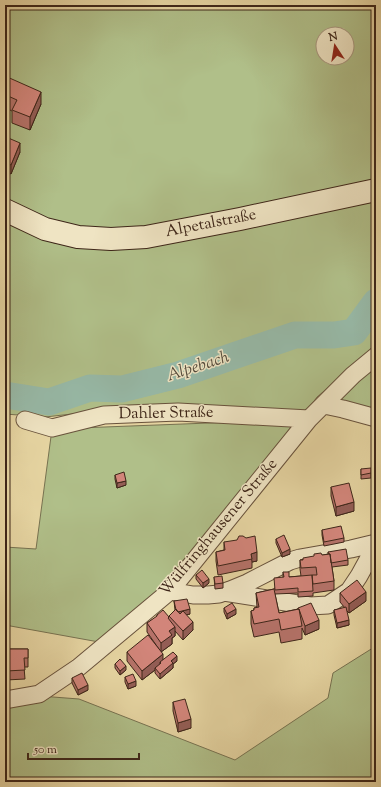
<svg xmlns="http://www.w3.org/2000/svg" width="381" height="787" font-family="'Sorts Mill Goudy',serif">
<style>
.green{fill:#b0bf89;stroke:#777251;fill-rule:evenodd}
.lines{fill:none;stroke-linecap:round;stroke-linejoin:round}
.river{stroke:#97b9a7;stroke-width:27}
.minor-casing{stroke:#68523c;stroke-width:19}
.secondary-casing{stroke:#3e2619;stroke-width:24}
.minor{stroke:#efe4c3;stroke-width:17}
.secondary{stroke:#efe4c3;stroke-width:22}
.wall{fill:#b57269;stroke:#3e2619}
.shaded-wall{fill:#935d55;stroke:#3e2619}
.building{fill:#d2857a;stroke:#3e2619}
.labels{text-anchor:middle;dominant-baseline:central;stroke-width:3;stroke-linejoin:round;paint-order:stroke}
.street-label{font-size:16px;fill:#3e2619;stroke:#efe4c3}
.water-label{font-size:17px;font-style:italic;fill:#544b3c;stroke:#efe4c3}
</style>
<rect width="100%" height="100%" fill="#e7d6a3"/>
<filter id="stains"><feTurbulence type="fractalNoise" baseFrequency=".005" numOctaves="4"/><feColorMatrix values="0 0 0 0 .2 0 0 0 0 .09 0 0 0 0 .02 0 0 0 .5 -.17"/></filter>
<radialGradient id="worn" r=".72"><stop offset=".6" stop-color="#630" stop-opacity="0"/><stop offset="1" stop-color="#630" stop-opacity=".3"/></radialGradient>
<path class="green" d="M5,5H376V182L157,228H66L5,203ZM323,34H347V58H323Z
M376,197V348L317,397L305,414L117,409L45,417L5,414V219L54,243L105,248Z
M376,364V412L338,402L340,396Z
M288,420L293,429L192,554L166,583L99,642L5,625V547L36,549L52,429Z
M376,646V782H5V702L40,696L79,699L235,760L328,698L333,673Z"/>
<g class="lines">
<path class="river" d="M5,395L49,402L90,388L122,389L178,375L295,335H334L354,332L376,302"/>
<defs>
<path id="minor" d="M324,405L343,409L376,418
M25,420L52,428L104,415L178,412L309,419
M170,591L193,595H208L219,594L230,590L247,583L290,561L300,558L351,549L376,543
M224,592L310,606L328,605L349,591L359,576L376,545
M5,700L39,694L79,667L170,591L309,419L353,375L376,356"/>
<path id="secondary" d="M5,210L45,229L78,237L111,239L146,237L240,219L376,190"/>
</defs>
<use href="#minor" class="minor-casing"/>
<use href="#secondary" class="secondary-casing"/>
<use href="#minor" class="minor"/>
<use href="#secondary" class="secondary"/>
</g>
<path class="wall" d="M5,76L41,104L30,130L12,123V111L8,109L6,113L5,112Z
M5,140L20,152L11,174L5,171Z
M361,469L371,473V478L361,479Z
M115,475L126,485L117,488L115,479Z
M331,487L354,511L336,516L331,496Z
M322,530L344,538V542L324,546L322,535Z
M276,539L290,554L282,557L276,543Z
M224,542L257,561L252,562V568L218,575L216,561V552L224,550Z
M328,552L348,560V565L332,567L334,581V590L313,593V596L298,597V593L275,594L279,613L298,609V608L319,629L305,635L302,628V639L281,643L279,632L254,637L251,624V611L254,610V608L257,607L256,593L274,589L283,577V572L289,577L301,576L300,569V560L328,554Z
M196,575L209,583L203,588L196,579Z
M214,577L223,583V588L215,589Z
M374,585H376V598L374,590Z
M340,593L366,601L349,613L346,610L349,625L337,628L334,615V610L345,608L340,602Z
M174,601L190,614L186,615L193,630L183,640L175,631V636L172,638V644L161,652L147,632V623L157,617V615L169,617V616L175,610Z
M224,608L236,614L227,619L224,612Z
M6,649H28V667H24L25,679L6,680Z
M127,652L163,660L177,661L173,664V668L160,679L155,673V670L142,680L127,661Z
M115,664L126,670L120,675L115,668Z
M125,677L136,686L128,689L125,682Z
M72,678L88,690L78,695L72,683Z
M173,702L191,728L178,732L173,711Z"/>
<path class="shaded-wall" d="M41,92V104L30,130V117Z
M8,96V109L6,113V100Z
M20,143V152L11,174V165Z
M126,481V485L117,488V483Z
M354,502V511L336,516V507Z
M290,549V554L282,557V553Z
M257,552V561L252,562L251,554Z
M209,579V583L203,588V583Z
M366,592V601L349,613V604Z
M190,609V614L177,617V612Z
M236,609V614L227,619V614Z
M319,620V629L305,635V626Z
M349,620V625L337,628V623Z
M193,622V630L183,640V631Z
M175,627V636L172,638V644L161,652V643L169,631Z
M163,654V663H161L160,662V665L155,668V670L142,680V671Z
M177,656V661L173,664V668L160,679V674L171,661Z
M126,666V670L120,675V671Z
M136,681V686L128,689V684Z
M88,685V690L78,695V690Z
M191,719V728L178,732V723Z"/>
<path class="building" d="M5,76L41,92L30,117L12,110L17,100L8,96L6,100L5,99Z
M6,137L20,143L11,165L5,162V140Z
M371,468V473L361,475V469Z
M124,472L126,481L117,483L115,475Z
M349,483L354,502L336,507L331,487Z
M341,526L344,538L324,542L322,530Z
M284,535L290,549L282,553L276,539Z
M239,536H243L246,538L255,536L257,552L251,554L252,559L218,566L216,552L225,550L224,542L237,540Z
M346,549L348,560L331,563L330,554H329L328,552Z
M321,553L322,555L330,554L334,581L313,584L312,575H317L316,567L301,568L300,560H303V558L314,556V554Z
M202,570L209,579L203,583L196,575Z
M283,572H289V577L312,575L313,591L298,592V588L275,590L274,578L284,577Z
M222,576L223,583L215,584L214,577Z
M357,580L366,592L349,604L340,593Z
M374,585H376V594Z
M274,589L279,613L299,609L302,626L281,630L279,619L254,624L251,611L254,610V608L259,607L256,593Z
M187,599L190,609L178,612L176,610L174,601Z
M232,603L236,609L227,614L224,608Z
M311,603L319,620L305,626L300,612L299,609H298V608Z
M346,607L349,620L337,623L334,610Z
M176,609L180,614L183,611L193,622L183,631L169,616Z
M163,610L169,617L168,618L175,627L169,631L172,635L161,643L147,623L157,616V615Z
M148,635L163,654L142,671L127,652Z
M6,649H28V658H24L25,670L6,671Z
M173,652L177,656L171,661L173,663L160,674L155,668L161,663L160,662Z
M120,659L126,666L120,671L115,664Z
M82,673L88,685L78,690L72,678Z
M133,674L136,681L128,684L125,677Z
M185,699L191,719L178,723L173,702Z"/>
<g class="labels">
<g class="street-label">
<text transform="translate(211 224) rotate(-11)">Alpetalstraße</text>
<text transform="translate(166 414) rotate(-1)">Dahler Straße</text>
<text transform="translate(219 528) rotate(-50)">Wülfringhausener Straße</text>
</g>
<g class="water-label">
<text transform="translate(198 367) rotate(-18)">Alpebach</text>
</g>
</g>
<rect width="381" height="787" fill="none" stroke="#e7d6a3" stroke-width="20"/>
<rect x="6" y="6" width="369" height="775" fill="none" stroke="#3e2619" stroke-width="2"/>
<rect x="10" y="10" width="361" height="767" fill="none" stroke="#3e2619"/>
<g transform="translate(335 46) rotate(348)"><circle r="19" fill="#efe4c3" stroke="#a8987f"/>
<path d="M0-3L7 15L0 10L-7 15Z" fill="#8f2418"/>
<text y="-6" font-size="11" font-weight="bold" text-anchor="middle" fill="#3e2619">N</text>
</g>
<path d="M28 753v6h111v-6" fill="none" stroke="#3e2619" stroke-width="2"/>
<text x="34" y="753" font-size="12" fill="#3e2619" stroke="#efe4c3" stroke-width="3" paint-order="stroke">50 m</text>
<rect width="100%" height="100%" filter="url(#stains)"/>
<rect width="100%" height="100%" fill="url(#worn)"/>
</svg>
